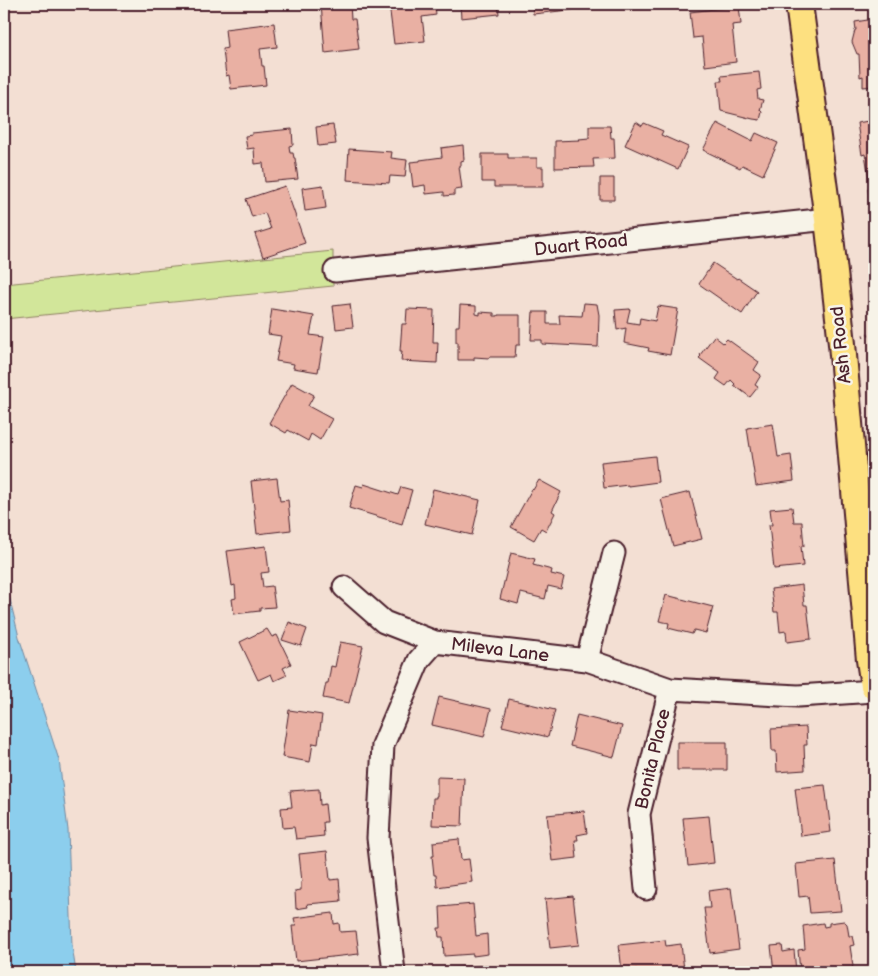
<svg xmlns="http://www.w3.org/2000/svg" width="878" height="976" font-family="'Balsamiq Sans',sans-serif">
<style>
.green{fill:#d2e69a;stroke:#8e8262}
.water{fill:#8cceed;stroke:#72889f}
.building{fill:#e9b0a3;stroke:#4a1f2b}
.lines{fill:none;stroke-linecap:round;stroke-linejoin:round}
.minor-casing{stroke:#4a1f2b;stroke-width:25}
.major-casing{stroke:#4a1f2b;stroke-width:30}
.path{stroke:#4a1f2b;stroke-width:3;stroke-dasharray:1 4;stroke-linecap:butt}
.minor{stroke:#f7f3e8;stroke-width:21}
.major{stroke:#fde080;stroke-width:26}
.labels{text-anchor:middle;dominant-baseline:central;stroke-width:5;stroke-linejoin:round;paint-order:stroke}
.street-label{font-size:18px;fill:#4a1f2b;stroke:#f7f3e8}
</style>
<rect width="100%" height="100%" fill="#f3dfd3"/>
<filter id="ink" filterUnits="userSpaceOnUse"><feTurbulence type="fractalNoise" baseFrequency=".02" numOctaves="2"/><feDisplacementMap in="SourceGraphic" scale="10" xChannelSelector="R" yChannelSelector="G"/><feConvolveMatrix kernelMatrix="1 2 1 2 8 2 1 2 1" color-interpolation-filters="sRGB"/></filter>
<g filter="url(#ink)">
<path class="green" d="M333,251V286L4,319V284Z"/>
<path class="water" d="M4,575L19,637L59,760L68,830L72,946L76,972H4Z"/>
<path class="building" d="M321,4H350L351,19H355L359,49L325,53Z
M389,4H435L436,15L422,17L425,41L394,44Z
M460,4H498L499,14L461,18Z
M532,4H577L578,9L533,14Z
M739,6L741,24L732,25L736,62L705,66L702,37L693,38L690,12Z
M874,19V86L863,87V76L860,77L859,54H857L852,42L855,30H856L855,22Z
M274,23L277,47L260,49L262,66H264L266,85L231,89L229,75L226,76L223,49L227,48L225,29Z
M759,72L761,89L757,90L758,99L763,100L760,110L762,112L760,120L753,119L721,111L718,81H722L721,76Z
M874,120V177L869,178L865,154L862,155L857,123Z
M636,122L642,126L644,123L663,131L661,135L688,147L678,169L625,145Z
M717,123L752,141L756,133L778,143L763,175L742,165L740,168L703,150Z
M333,125L336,144L318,146L316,127Z
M589,126H610L611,138H614L615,158L593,159L594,167L555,168V141L580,140L579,139L589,138Z
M292,129L293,145L289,146L290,153H293L294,158H295L298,179L265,182L263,163L255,164L254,148L247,149L245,136L252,135V133Z
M463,145L464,160L461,161V166H459L462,189L454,190V195L444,196V192L426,194L425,185L413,187L410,162L420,161V160L442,157L441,148Z
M349,149L392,152L391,158L407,160L405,177L390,176L389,183L347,180Z
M482,154H508V158H537V167H543V187H494V182H482Z
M600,178H614V200H600Z
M323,185L326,208L305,211L302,188Z
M285,186L305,243L263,257L255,234L271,229L265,213L252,217L246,199Z
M874,188V212L870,208L868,189Z
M713,263L737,279L738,278L757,291L742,314L699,284Z
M584,303L597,304L599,315L598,347L542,344V340H531L533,312H547V324H560L559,315L582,316Z
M350,304L353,327L336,329L333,306Z
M460,305L476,306V314L480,315V312L494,313V316H498V315H520V345H516L515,357H489V358L474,357V360H458V342H456V326H459Z
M658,306L678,309L670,355L648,351L649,348L624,343L626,328L617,330L615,310L630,309L627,322L639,324L640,318L655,321Z
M272,309L314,316L310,335L324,337L318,372L293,368L294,364L276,361L281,336L268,334Z
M407,309L434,310L433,342H438L437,363L401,361L402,351H400L402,324H406Z
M714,336L723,343L727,339L759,362L754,370L761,375L755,385L758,387L750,397L734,385L735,384L731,380L726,386L716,379L720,373L699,358L701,356L700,355Z
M292,383L314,395L308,406L332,419L320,440L311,434L308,441L288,430L286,433L269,423Z
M773,424L778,457L791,455L794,481L756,486L747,428Z
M655,456L658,482L628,486V485L604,488L601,462Z
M277,478L280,501L288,500L291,530L257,534L251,481Z
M539,480L561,492L552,511L555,513L546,531L541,528L534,540L511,527L532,489L533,490Z
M364,484L398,495L401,487L412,490L402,524L349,508L356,485L363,487Z
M433,489L480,500L472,535L425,524Z
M690,492L702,539L673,546L661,499Z
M792,507L794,522H802V524L804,546H801L803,566L774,569L769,525H772L770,509Z
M266,546L269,572L261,573L263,587L272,586L275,607L260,608V611L234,614L232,599L236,598L235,585L232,586L227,551Z
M511,553L535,559L533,565L552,570L551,574L564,577L561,589L548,586L545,599L521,593L518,604L500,599Z
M802,585L804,605H807L811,639L787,642L786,631L780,632L778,612H774L771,589Z
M666,595L713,607L706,633L694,630L692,634L668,628L669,623L659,621Z
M289,622L307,629L301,646L282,640Z
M267,629L272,637L277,635L291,664L283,668L287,675L274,681L271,674L258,680L240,642Z
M340,642L363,646L349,703L323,698L326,683H328L331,666L335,667Z
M439,697L491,709L484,737L432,725Z
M509,699L555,710L548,737L502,726Z
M289,710L322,715L318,744L313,743L310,762L282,757Z
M577,715L622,726L614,757L570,746Z
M806,727L807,745H804L805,770L777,772L776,751H772L771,729Z
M677,742H727V770H677Z
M437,777L464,778L462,826L432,825L433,798H436V796H437Z
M825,785L831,832L801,836L795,788Z
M319,789L320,805L325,804L327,822H323L324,836L296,839L294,827L283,828L281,808L292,807L290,791Z
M584,811L587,833L577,835L578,840H575L577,858L552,861L547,815Z
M709,816L714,863L688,866L683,818Z
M459,839L461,860L469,859L472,882L437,887L436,875H434L432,856H434L433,842Z
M327,851L330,880L339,879L341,901L307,904L308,907L296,909L295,891L301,890V882H302L299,854Z
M835,860L841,911L810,913L808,896L799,897L796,864Z
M731,888L739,949L710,953L704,908H710L708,891Z
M573,896L579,945L550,948L545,899Z
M473,904L476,936L487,934L488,954L473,956V954L444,956L443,937H439L438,928H441L440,907Z
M333,913L334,924L339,923L340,932L356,931L359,954L296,961L292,926H296L294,918Z
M844,921L847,924L849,936H852L854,945L850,946L853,966L851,969L844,970L845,972H816L814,970L800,971L798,950L805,949L803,926L823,923L824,927L829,926V923Z
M665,940L666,946L681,944L684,970L666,972H637V969L622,971L619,945Z
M782,945L783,952L794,950L796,972H774L771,946Z
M487,965L488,972H439L438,969Z"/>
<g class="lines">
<defs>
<path id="minor" d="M335,271L828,219
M344,587L384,622L435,642
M587,660L614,553
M646,889L639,814L670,689
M394,972L378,838L383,745L419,660L435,642L587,660L670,689L798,696L874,691"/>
<path id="major" d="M799,4L828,219L842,344L870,660L874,686"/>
</defs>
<use href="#minor" class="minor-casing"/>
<use href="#major" class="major-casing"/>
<path class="path" d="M863,336L874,332"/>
<use href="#minor" class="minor"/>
<use href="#major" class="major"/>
</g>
</g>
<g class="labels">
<g class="street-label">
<text transform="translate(581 245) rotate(-6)">Duart Road</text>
<text transform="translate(841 345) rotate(-96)">Ash Road</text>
<text transform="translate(500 650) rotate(7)">Mileva Lane</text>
<text transform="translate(653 759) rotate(-77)">Bonita Place</text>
</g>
</g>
<rect width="878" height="976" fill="none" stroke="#f7f3e8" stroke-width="20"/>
<rect x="10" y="10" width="858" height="956" fill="none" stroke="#4a1f2b" stroke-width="2" filter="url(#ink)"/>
</svg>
